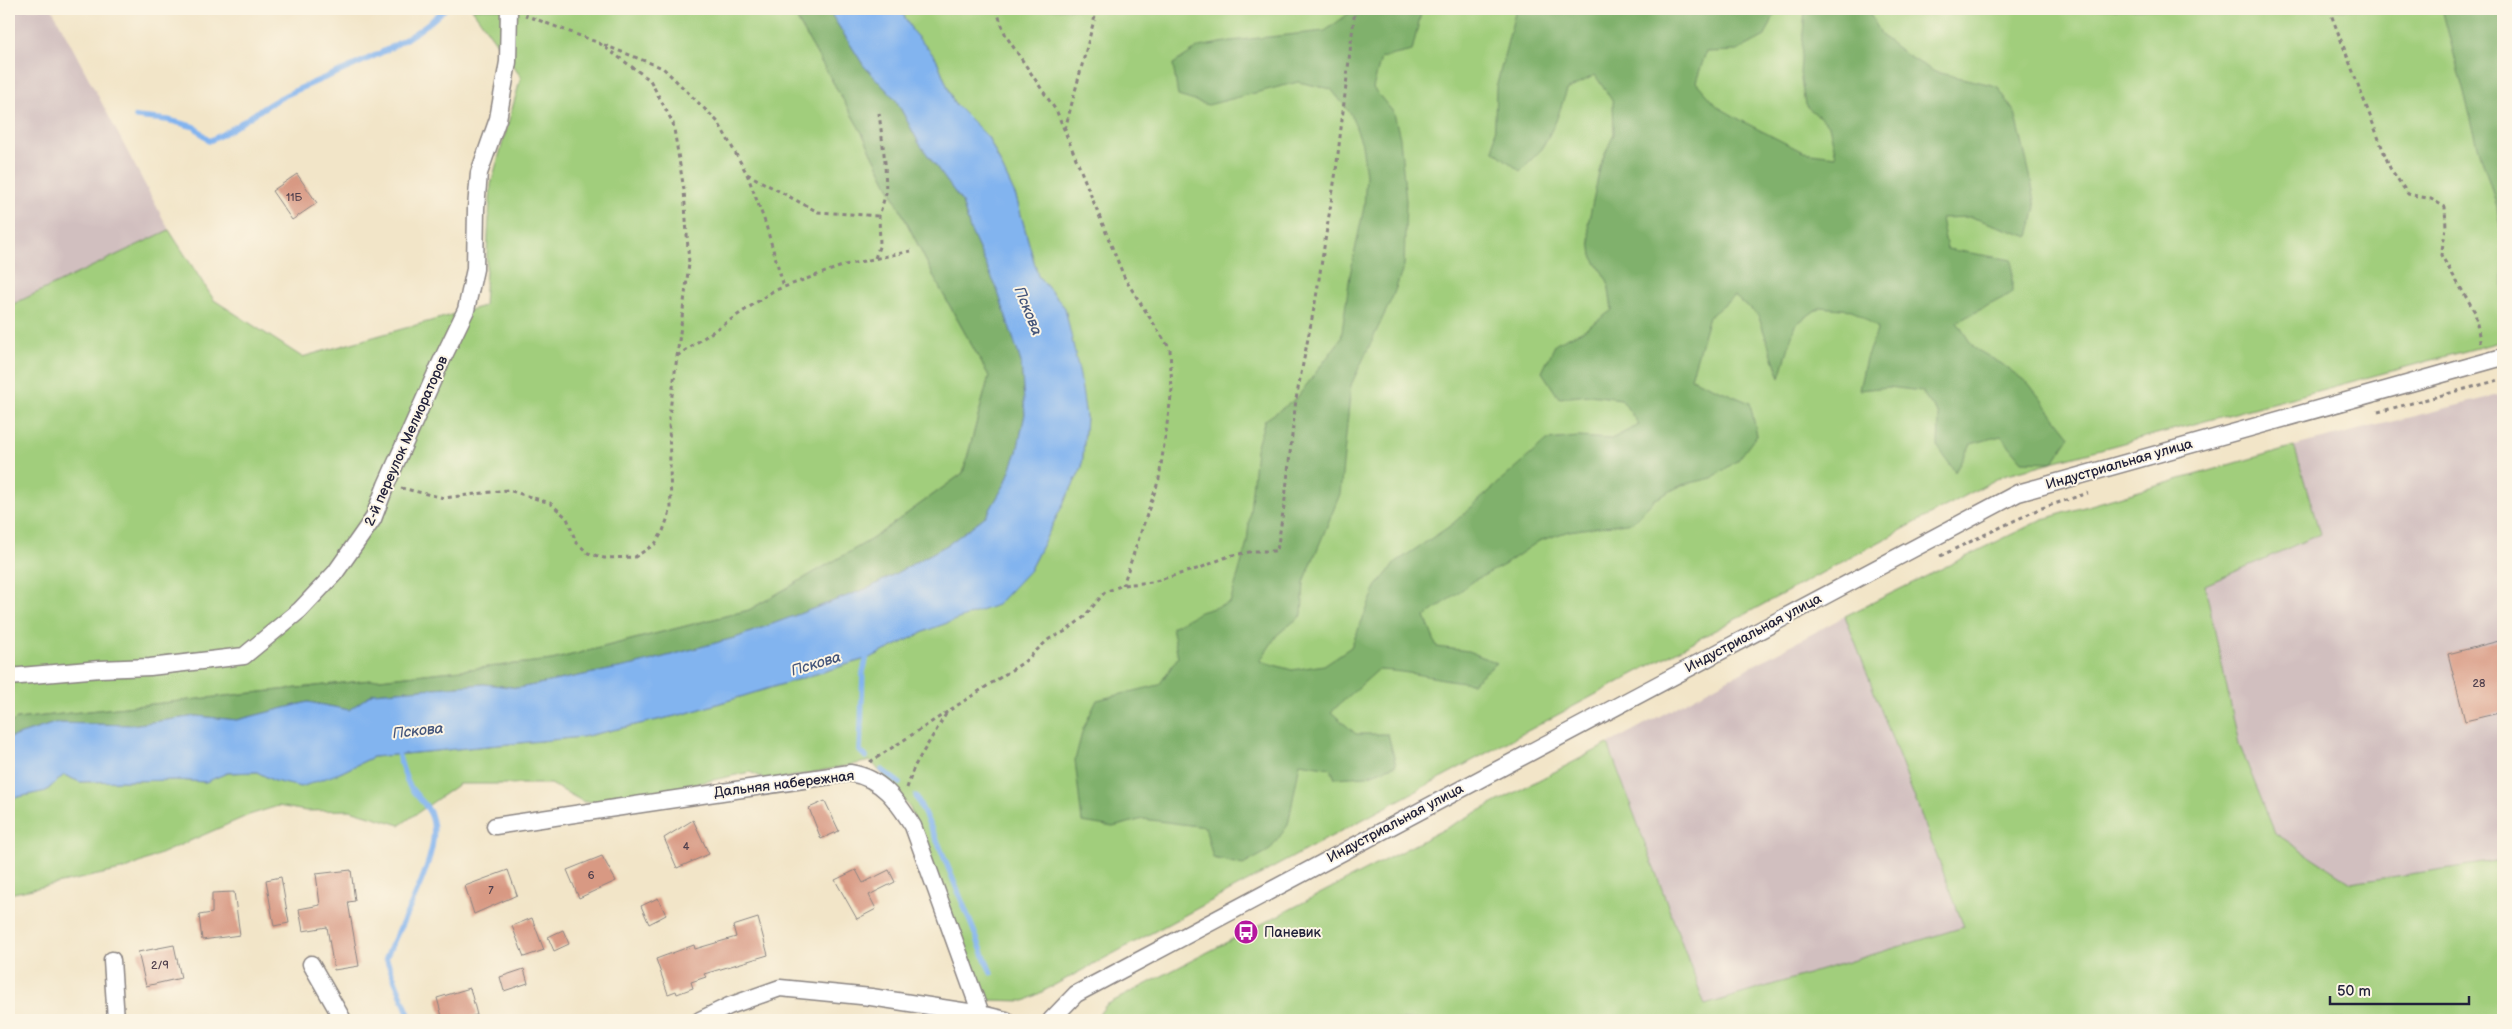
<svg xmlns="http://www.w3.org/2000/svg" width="2512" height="1029" font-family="'Balsamiq Sans',sans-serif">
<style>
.industrial{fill:#d1bfbf}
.green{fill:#a1ce7c;stroke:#62785c}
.forest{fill:#80b16c;stroke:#516a54}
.water{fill:#82b4ef;stroke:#526b95}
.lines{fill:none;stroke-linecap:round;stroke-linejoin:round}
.stream{stroke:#82b4ef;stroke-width:5.5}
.building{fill:#d89983}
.street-casing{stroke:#8a8482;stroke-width:19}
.path{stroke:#8a8482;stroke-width:3;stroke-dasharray:4 4;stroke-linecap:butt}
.street{stroke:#fff;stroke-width:16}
.labels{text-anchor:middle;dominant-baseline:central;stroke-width:4;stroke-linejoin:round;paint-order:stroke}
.number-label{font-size:11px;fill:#50404d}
.street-label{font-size:14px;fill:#22223b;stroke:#fcf5e5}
.poi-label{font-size:14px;fill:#22223b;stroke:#fcf5e5;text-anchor:start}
.water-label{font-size:15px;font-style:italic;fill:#44557a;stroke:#fcf5e5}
</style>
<rect width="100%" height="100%" fill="#fcf5e5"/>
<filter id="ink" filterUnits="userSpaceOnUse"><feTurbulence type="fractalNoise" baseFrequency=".02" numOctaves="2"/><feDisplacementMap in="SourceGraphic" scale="10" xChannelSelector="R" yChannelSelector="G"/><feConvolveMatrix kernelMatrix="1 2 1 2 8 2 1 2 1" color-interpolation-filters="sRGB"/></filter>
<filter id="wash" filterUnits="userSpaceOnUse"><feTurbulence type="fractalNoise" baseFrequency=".0096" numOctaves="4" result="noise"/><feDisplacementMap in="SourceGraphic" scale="20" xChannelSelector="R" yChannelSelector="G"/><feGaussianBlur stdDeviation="1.12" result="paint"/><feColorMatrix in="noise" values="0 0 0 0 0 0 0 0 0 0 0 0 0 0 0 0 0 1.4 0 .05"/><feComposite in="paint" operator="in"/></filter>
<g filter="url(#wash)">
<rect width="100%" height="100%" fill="#f2e5c8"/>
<path class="industrial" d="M9,9H52L169,230L9,306Z
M2503,394V860L2351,883L2275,833L2239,744L2205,585L2320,534L2294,446Z
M1845,616L1964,927L1705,1005L1608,744Z"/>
<path class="green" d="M472,9H791L861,131L937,283L989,376L963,473L872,539L749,610L552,660L17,719L9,724V306L169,230L214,300L302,357L484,306L491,184L521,77Z
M900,9H2503V341L2004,475L1025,1001L985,1000L910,808L871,761L770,781L750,772L621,800L584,802L551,784H459L400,825L350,810L306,811L278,806L249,815L126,869L9,894V799L46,791L64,775L80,782L175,780L205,782L227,773L257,772L274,781L340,773L373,757L582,737L684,714L872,657L928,630L1029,571L1082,467L1086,417L1065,308L1038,276L1016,197L988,137L954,103L936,58L913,32Z
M2294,446L2320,534L2205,585L2239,744L2275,833L2351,883L2503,860V1020H1095L1106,1005L1608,744L1705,1005L1964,927L1845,616L2043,519Z"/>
<path class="forest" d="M791,9H828L864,66L896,100L919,143L962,202L970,229L997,289L1021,362L1025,414L1017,452L1005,484L987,515L949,544L871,587L738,637L634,665L519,688L484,684L373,693L349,710L308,702L237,720L197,716L131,725L55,723L9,738V724L17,719L552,660L749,610L872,539L963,473L989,376L937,283L861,131Z
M1355,9H1422L1412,51L1381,58L1373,88L1394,113L1400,138L1406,201L1404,266L1393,296L1351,385L1340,494L1304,582L1302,615L1277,635L1260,661L1292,670L1324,665L1351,647L1376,587L1396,562L1450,526L1547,440L1578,437L1611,439L1639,425L1621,399L1590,395L1559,398L1542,372L1556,343L1586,329L1612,310L1608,282L1592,256L1588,224L1601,163L1614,134L1613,102L1595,75L1567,90L1556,121L1542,149L1520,171L1494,151L1496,88L1516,9H1777L1765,36L1737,51L1706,52L1696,82L1718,107L1746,123L1803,152L1836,156L1829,125L1805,105L1800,73L1805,9H1867L1883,37L1908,56L1935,72L1997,86L2015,112L2030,175L2036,207L2029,237L1971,217L1941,218L1947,249L2012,260V293L1957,322L1974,348L2002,364L2029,384L2070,436L2053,462L2022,461L2001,436L1971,444L1955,472L1938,447L1939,415L1921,391L1889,387L1859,390L1866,358L1878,328L1852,310L1820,307L1795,325L1780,378L1758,315L1734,296L1709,317L1691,378L1750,403L1757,435L1738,460L1712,478L1682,485L1654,500L1633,522L1569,531L1539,541L1504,565L1475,580L1425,617L1437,647L1468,651L1497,663L1472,683C1440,680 1410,671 1378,670L1331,712L1356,734H1388L1396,765L1367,776L1335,778L1330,768L1300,763L1288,825L1270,850L1243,865L1213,858L1205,827L1143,819L1113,827L1082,822L1075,760L1083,729L1097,700L1159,685L1178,657L1172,627L1200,612L1230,603L1247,543L1256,449L1265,420L1296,399L1341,339L1350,275L1364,207L1366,175L1362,144L1351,114L1331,89L1298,82L1208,105L1178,96L1173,64L1199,47L1231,41L1325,31Z
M2442,9H2503V247L2497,207L2478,146Z"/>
<path class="water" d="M828,9H900L913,32L936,58L954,103L988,137L1016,197L1038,276L1065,308L1080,376L1086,417L1082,467L1029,571L997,605L928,630L872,657L684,714L582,737L373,757L340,773L301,787L274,781L257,772L227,773L206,782L175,780L80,782L64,775L46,791L9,799V738L55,723L131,725L197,716L237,720L308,702L349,710L373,693L484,684L519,688L634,665L738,637L871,587L949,544L987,515L1005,484L1017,452L1025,414L1021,362L997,289L970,229L962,202L919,143L896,100L864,66Z"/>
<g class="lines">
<path class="stream" d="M136,117L168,120L195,127L209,141C236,129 258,109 284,96C340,69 399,53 445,9
M396,747C400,759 403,772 408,783C414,796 428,803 432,818C443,853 400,924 386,958L411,1020
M866,757L860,751L863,672L868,652
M882,770L899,783
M916,796L939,845L991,973"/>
</g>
<g id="blocks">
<path class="building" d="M297,174L317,203L292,220L272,191Z
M2503,640V712L2465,721L2448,654Z
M825,801L839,831L821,839L809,808Z
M693,820L709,854L677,868L664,838Z
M602,856L616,881L579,898L567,870Z
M351,870L355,901L348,902L359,966L334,970L327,927L303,931L299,909L320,905L316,874Z
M508,870L517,895L474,914L465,886Z
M856,870L863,883L889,870L895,882L869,895L876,909L857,919L835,880Z
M281,877L289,923L274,926L266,880Z
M234,892L240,935L202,940L199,915L212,913V893Z
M658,898L666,915L649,924L641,906Z
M532,918L544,950L524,957L512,926Z
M758,918L768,955L704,974L706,977L691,982L693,988L677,994L676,991L668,994L656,959L694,945L695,949L736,937L733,926Z
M563,930L569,944L554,951L548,937Z
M174,945L181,978L146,986L138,952Z
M524,969L528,983L504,991L500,977Z
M470,988L477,1015L457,1020H443L437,998Z"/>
</g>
</g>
<g filter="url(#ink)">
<use href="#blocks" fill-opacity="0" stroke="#8a8482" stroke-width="1"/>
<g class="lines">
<defs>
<path id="street" d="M9,677L100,669L150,667L244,656L300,610L335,573L373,519L386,485L440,364L466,310L475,269L476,208L479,173L498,119L508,62L509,9
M495,826L850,773C882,778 897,801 913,826L981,1014
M112,960L116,1020
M311,964L343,1020
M700,1020L729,1006L780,988L871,997L981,1014L1006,1020
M1051,1020L1076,994L2018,493L2503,357"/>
</defs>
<use href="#street" class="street-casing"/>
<path class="path" d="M996,9L1006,36L1057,112L1125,279L1170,349L1172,390L1159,479L1123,585
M2329,9L2390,168L2408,194L2431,199L2445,207L2446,228L2441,255L2475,312L2481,347
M604,45L663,68L718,122L747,174L818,212L879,216
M1065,129L1097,9
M747,174L765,222L784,287
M875,258L880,244L879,216L886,193L885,162L879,113
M677,356L773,291L845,265L911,251
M2378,412L2503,379
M401,488L444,498L508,490L550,503L567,518L576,542L588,553L604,558L635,557L655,544L663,531L671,509L669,418L689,264L684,190L673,123L650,80L599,43L525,15
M1940,556L2039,509L2088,493
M870,762L1024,662L1049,639L1066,631L1084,617L1105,592L1123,585L1152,582L1200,568L1229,556L1254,551H1277L1285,499L1296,399L1316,298L1336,171L1355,9
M907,788L914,767L946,714"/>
<use href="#street" class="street"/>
</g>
</g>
<defs>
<symbol id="bus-disc" viewBox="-11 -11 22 22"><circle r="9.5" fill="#b5179e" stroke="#fcf5e5"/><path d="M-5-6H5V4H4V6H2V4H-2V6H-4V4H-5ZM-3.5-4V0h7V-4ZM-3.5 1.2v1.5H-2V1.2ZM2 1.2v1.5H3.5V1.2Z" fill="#fff"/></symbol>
</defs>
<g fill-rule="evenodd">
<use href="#bus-disc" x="1232" y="918" width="28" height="28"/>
</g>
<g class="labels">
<g class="number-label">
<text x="294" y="197">11Б</text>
<text x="2479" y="683">28</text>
<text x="686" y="846">4</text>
<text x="591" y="875">6</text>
<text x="491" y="890">7</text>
<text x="160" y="965">2/9</text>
</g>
<g class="street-label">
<text transform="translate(406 441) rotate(-66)">2-й переулок Мелиораторов</text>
<text transform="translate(2119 464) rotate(-16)">Индустриальная улица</text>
<text transform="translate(1753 633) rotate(-28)">Индустриальная улица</text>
<text transform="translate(784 784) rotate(-7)">Дальняя набережная</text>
<text transform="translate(1395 823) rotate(-28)">Индустриальная улица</text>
</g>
<g class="poi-label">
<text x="1264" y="932">Паневик</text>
</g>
<g class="water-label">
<text transform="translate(1028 311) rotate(68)">Пскова</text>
<text transform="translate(816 664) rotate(-17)">Пскова</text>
<text transform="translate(418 731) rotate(-6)">Пскова</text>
</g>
</g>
<rect width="2512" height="1029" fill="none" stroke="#fcf5e5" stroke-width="30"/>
<path d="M2330 996v8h139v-8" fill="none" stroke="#22223b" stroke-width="2.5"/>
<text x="2337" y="996" font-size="15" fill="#22223b" stroke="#fcf5e5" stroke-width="4" paint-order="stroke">50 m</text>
</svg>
